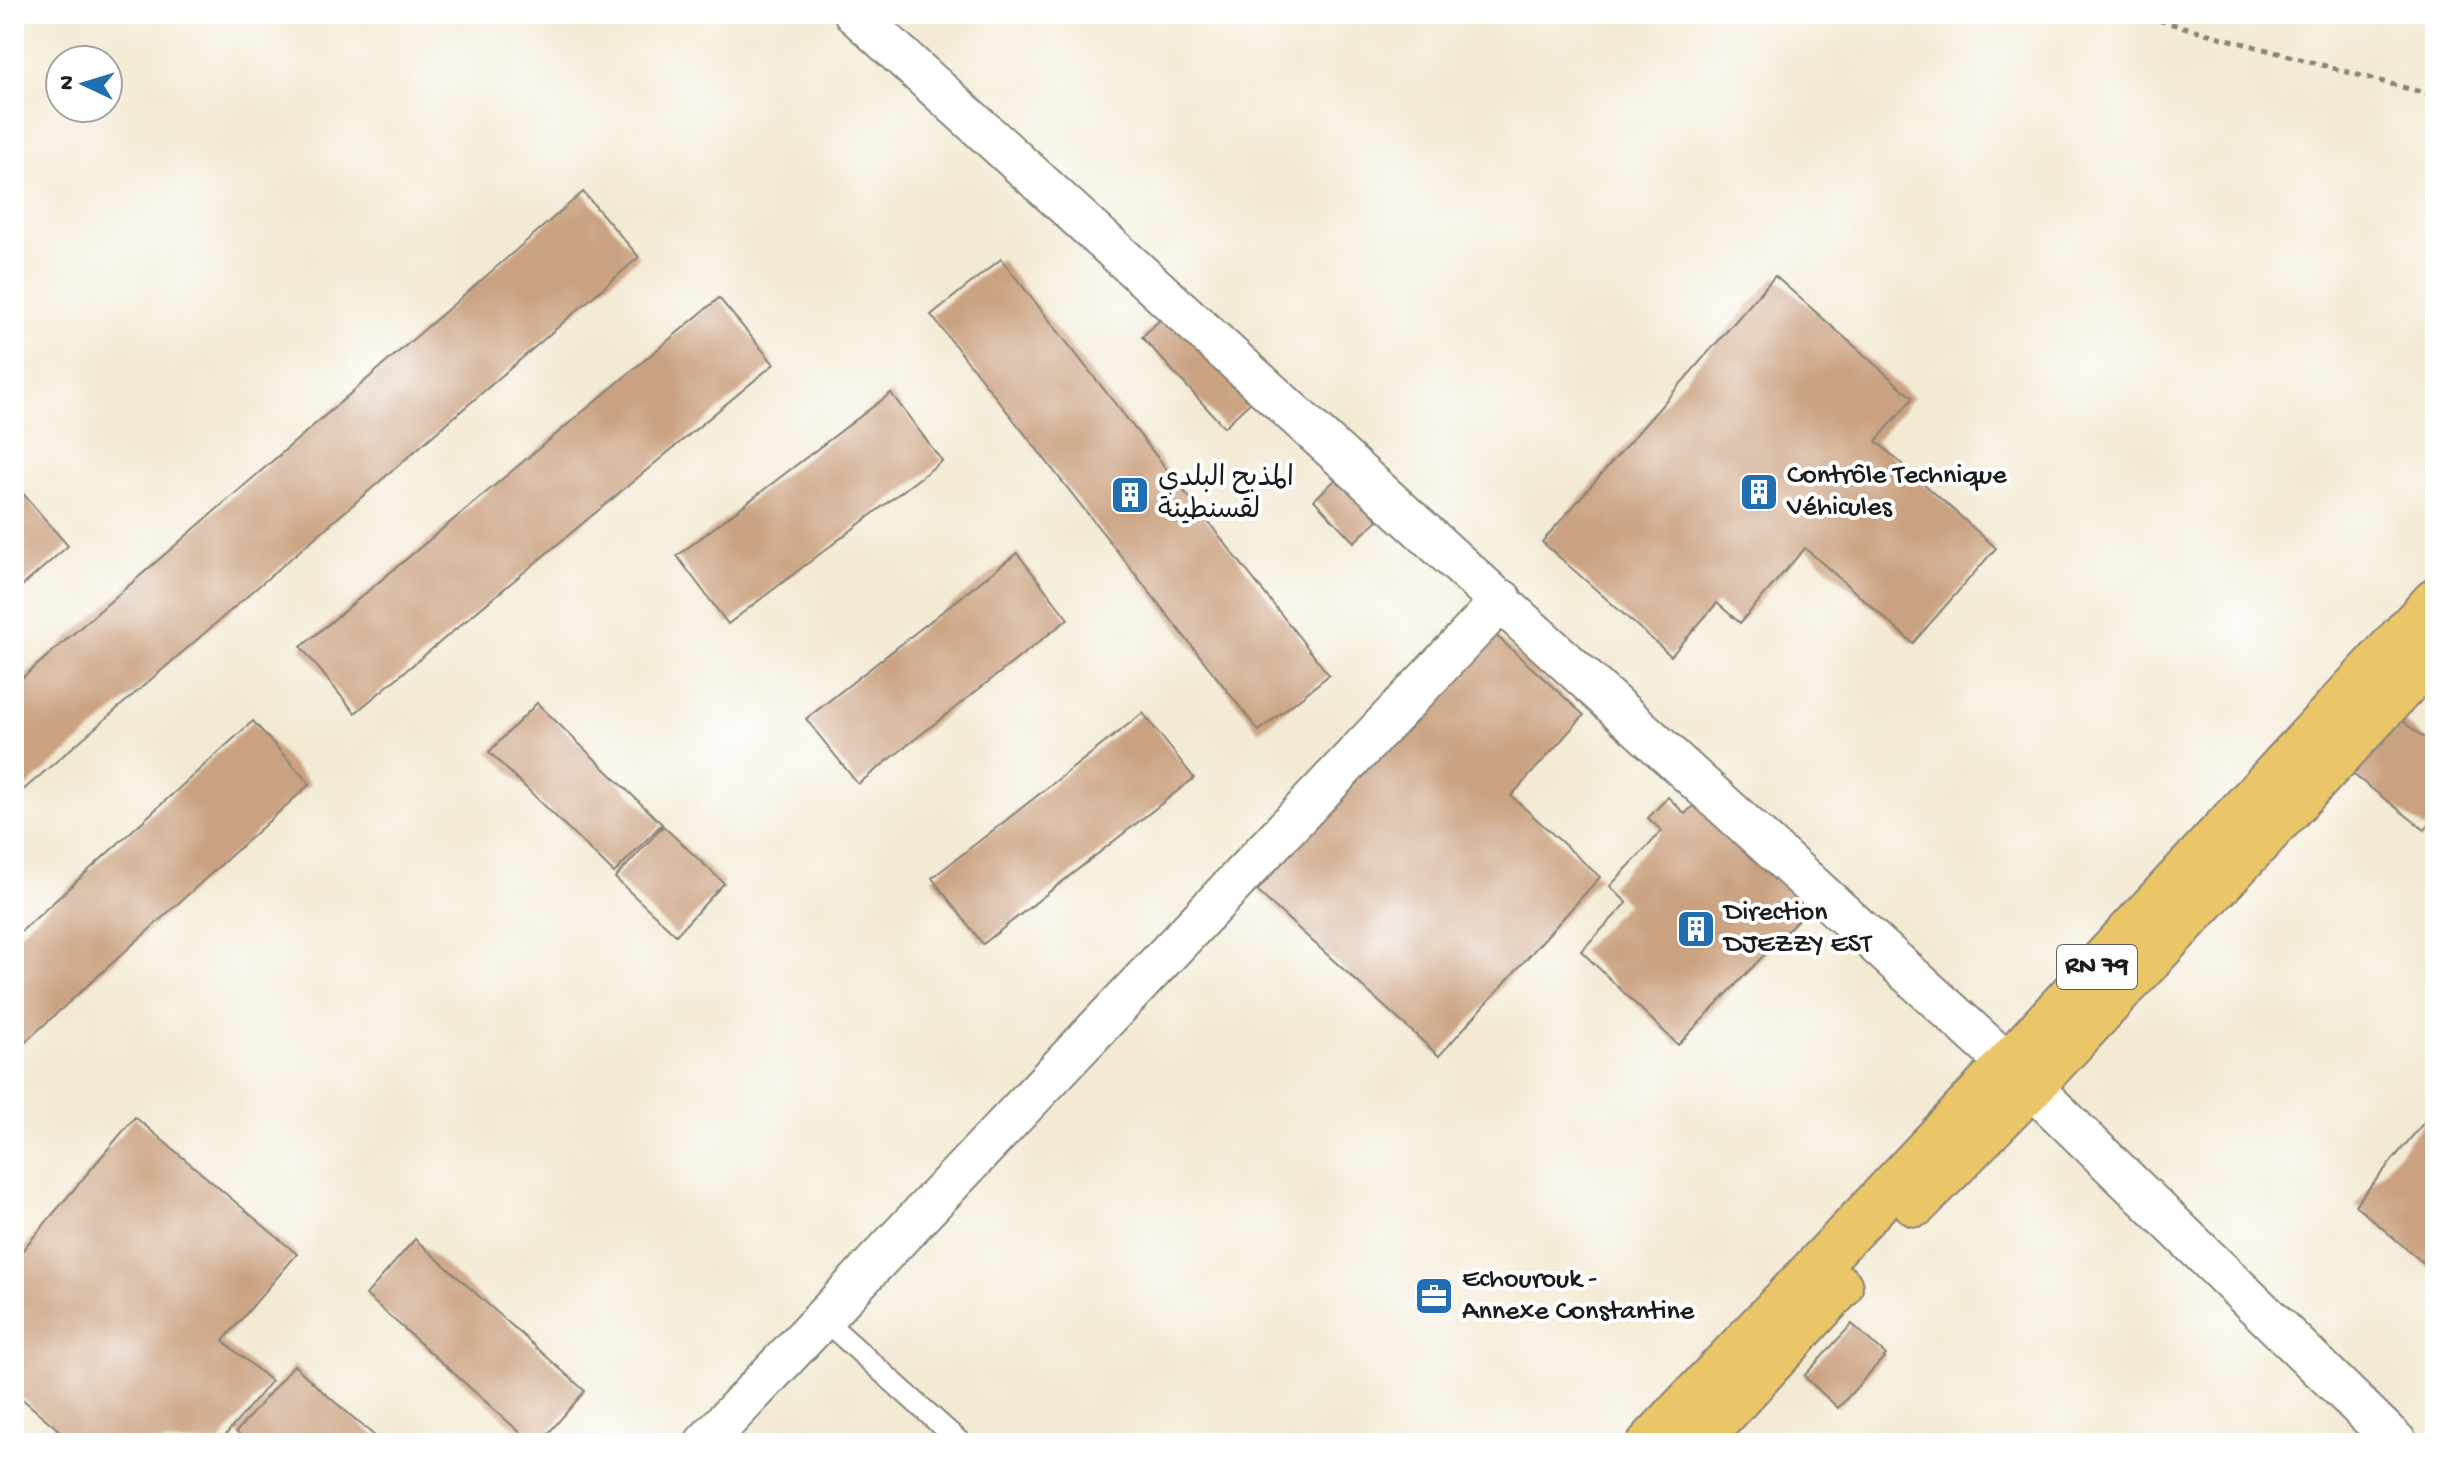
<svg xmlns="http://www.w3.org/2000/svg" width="2449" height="1457" font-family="'Gochi Hand','Playpen Sans Arabic',sans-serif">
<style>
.building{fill:#cba281}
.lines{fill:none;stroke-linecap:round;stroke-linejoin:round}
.lane-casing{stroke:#888378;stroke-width:24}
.street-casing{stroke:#888378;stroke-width:44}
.highway-casing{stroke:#888378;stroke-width:48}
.path{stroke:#888378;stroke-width:5;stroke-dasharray:6 6;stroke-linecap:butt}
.lane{stroke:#fff;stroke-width:20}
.street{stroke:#fff;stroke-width:40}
.highway{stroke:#ebc669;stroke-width:44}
.labels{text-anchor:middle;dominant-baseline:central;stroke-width:8;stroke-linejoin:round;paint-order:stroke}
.shield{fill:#fff;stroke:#606060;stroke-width:2}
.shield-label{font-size:26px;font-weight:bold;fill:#1c1c1c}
.poi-label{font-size:28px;fill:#1c1c1c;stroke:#fff;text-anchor:start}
</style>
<rect width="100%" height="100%" fill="#fff"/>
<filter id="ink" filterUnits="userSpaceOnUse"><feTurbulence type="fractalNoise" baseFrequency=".0125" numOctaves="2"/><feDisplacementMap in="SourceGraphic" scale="16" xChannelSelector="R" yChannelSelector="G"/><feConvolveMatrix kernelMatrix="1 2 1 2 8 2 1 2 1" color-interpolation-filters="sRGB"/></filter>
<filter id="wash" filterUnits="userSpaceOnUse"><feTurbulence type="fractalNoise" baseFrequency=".006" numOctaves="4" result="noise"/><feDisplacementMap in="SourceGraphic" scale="32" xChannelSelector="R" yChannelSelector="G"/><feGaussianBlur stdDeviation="1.8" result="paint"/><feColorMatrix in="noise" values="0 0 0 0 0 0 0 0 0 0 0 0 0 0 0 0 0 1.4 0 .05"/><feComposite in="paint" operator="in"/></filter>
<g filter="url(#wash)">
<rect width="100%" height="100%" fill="#f3ead4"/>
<g id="blocks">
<path class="building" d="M583,192L639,257L14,798V685Z
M1001,259L1329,675L1259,731L931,315Z
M1775,276L1913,398L1876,441L1996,548L1913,643L1805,548L1740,623L1717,603L1671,656L1542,542Z
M719,298L774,364L355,713L301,647Z
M1171,309L1254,399L1224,427L1142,337Z
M891,393L942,461L728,624L677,556Z
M1338,477L1378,520L1354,542L1314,500Z
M14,483L68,546L14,593Z
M1017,553L1068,619L858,784L806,719Z
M1491,631L1584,715L1511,796L1600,877L1439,1056L1257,891Z
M537,703L662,824L614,873L489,752Z
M1143,713L1194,778L983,944L932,878Z
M2393,714L2435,746V817L2425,830L2349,771Z
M253,721L310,784L14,1052V938Z
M1668,797L1685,814L1699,800L1810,907L1678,1045L1581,951L1627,903L1610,886L1662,831L1648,818Z
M663,826L724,883L676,935L615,878Z
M2435,1109V1273L2355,1205Z
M135,1117L297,1254L223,1341L271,1381L219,1443H74L14,1392V1260Z
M415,1239L585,1391L540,1443H532L366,1295Z
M1852,1324L1886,1355L1838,1408L1804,1376Z
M294,1365L322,1391L383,1443H249L236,1432Z"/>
</g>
</g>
<g filter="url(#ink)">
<use href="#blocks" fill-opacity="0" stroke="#888378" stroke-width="2"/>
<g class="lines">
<defs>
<path id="lane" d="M822,1318L961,1443"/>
<path id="street" d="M855,14L2008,1064L2397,1443
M705,1443L1502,600"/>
<path id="highway" d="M1916,1204L2030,1088L2435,652
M1650,1443L2008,1064L2435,601
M1697,1443L1840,1287"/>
</defs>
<use href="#lane" class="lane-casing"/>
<use href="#street" class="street-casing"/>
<use href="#highway" class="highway-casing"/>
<path class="path" d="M2136,14L2435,96"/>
<use href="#lane" class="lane"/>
<use href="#street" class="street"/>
<use href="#highway" class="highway"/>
</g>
</g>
<defs>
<symbol id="building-square" viewBox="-11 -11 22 22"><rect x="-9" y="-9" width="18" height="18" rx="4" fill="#1f6fb2" stroke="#fff"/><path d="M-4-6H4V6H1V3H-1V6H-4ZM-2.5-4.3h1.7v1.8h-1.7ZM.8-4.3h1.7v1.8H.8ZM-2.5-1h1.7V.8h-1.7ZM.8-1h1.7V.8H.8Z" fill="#fff"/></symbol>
<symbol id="office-square" viewBox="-11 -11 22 22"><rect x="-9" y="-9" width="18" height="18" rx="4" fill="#1f6fb2" stroke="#fff"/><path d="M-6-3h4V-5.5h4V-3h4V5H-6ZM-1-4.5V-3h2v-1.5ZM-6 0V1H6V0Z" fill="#fff"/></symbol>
</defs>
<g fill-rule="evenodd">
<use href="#building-square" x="1737" y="470" width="44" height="44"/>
<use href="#building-square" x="1108" y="473" width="44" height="44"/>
<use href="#building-square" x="1674" y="907" width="44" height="44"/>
<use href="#office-square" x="1412" y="1274" width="44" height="44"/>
</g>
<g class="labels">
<rect class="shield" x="2057" y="945" width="80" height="44" rx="6"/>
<g class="shield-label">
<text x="2097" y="967">RN 79</text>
</g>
<g class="poi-label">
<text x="1787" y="476">Contrôle Technique<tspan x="1787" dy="32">Véhicules</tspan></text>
<text x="1158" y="479">المذبح البلدي<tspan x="1158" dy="32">لقسنطينة</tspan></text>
<text x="1724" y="913">Direction<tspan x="1724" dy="32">DJEZZY EST</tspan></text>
<text x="1462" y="1280">Echourouk -<tspan x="1462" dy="32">Annexe Constantine</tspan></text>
</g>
</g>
<rect width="2449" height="1457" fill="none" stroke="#fff" stroke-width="48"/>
<g transform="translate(84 84) rotate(274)"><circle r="38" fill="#ffffff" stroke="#a4a4a4" stroke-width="2"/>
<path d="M0-6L14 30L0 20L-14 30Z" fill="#1f6fb2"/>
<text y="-12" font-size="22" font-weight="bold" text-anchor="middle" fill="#1c1c1c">N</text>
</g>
</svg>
